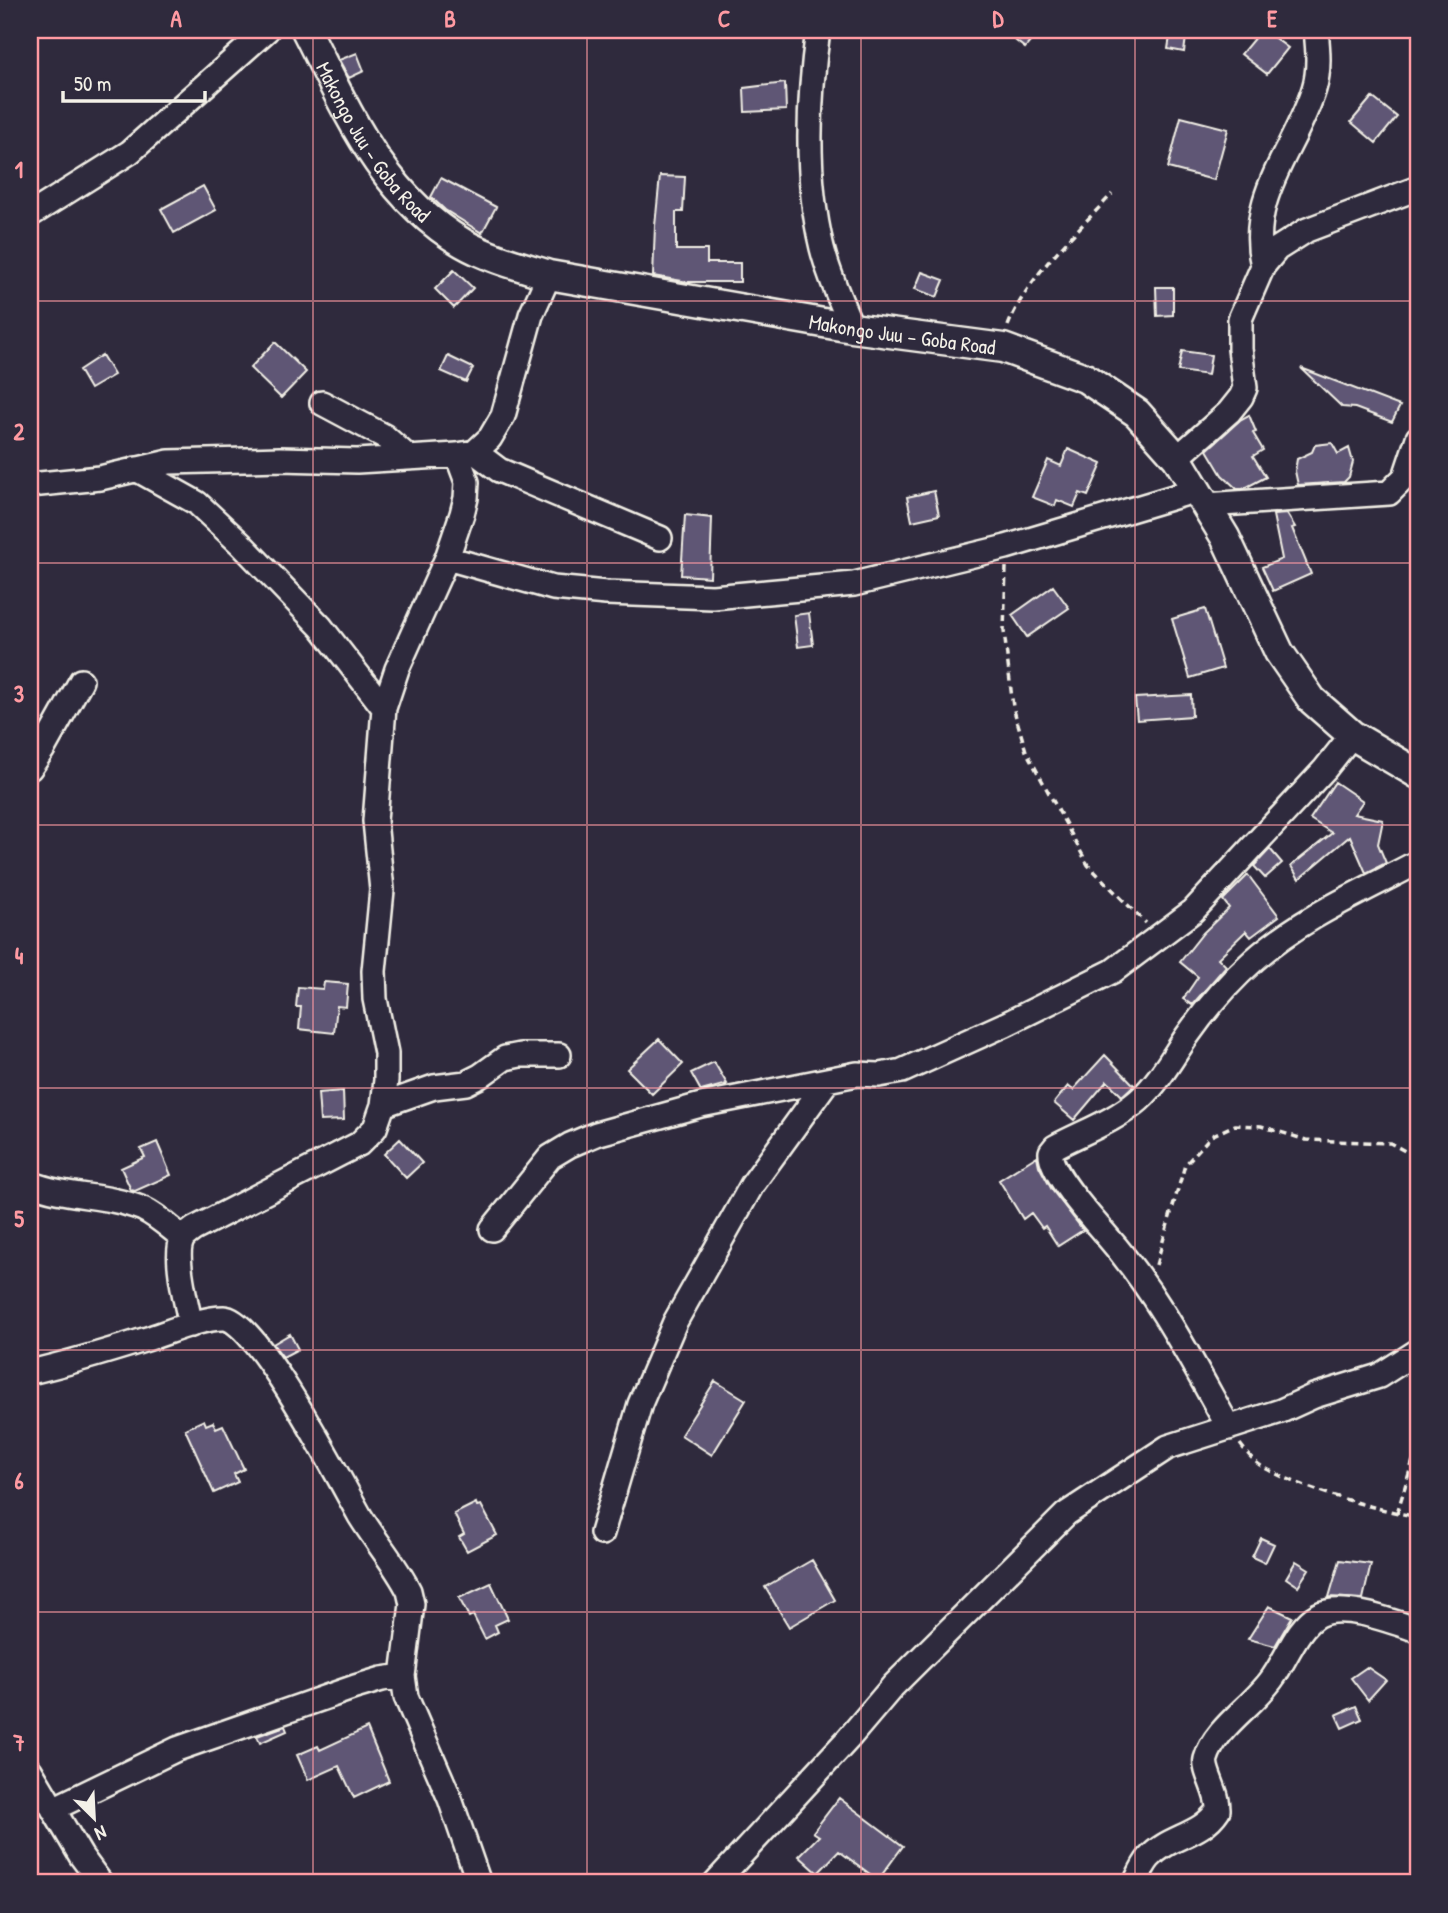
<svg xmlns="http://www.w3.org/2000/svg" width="1448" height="1913" font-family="'Patrick Hand',sans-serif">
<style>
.building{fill:#5e5774;stroke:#f4f1e8;stroke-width:2}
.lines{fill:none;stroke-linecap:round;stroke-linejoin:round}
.minor-casing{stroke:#f4f1e8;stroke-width:28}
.tertiary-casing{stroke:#f4f1e8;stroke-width:33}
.path{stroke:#f4f1e8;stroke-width:3.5;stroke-dasharray:7 5;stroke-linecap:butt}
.minor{stroke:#2f2a3d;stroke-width:23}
.tertiary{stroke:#2f2a3d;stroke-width:28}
.grid{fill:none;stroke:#ff9aa2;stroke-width:2;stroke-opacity:0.55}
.labels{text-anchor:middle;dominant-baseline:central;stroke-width:7;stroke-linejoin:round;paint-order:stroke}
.street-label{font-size:21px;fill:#f4f1e8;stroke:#2f2a3d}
.neatline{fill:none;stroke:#ff9aa2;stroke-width:2.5}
.grid-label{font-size:23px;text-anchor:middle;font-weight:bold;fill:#ff9aa2}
</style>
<rect width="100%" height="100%" fill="#2f2a3d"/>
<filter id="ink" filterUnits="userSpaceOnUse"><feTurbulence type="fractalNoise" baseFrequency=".0143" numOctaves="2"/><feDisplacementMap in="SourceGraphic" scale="14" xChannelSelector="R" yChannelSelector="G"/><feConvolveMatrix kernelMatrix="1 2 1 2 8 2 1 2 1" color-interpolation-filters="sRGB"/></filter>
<g filter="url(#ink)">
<path class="building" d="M1002,30H1040L1025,48Z
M1171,30H1187L1184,52L1168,49Z
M1261,30H1264L1288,48L1267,74L1241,54Z
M357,53L364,71L349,78L339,60Z
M785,83L786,110L745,112L744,88Z
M1372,97L1397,117L1376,143L1351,122Z
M1181,117L1228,129L1214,180L1168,168Z
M660,176L685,177L683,212H676V250H707V263H740V282H688L653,276L655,226Z
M441,178L496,207L482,233L445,210L431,197Z
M203,186L216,210L174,233L161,209Z
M454,270L473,288L454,308L435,289Z
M922,272L944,280L937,297L915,289Z
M1156,287H1173V315L1157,316Z
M275,342L306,372L281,398L250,368Z
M1182,351L1211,355L1208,375L1178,371Z
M102,355L114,375L90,389L79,370Z
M448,356L473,368L466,382L441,371Z
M1301,368L1400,406L1392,422L1355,408L1342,407Z
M1249,415L1256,432L1253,433L1263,450L1253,456L1266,477L1243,489H1237L1222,475L1207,450L1240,420Z
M1332,443L1338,454L1349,448L1353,462L1349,477L1344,482L1298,485L1295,471L1297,459L1312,452L1315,445Z
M1068,449L1102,464L1088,496L1080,493L1074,507L1057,500L1055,506L1032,497L1048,460L1061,466Z
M934,491L939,515L912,521L907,497Z
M1287,514L1295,527L1292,528L1311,574L1273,591L1262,567L1282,559L1273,515Z
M685,515L712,518L710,577L681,575Z
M1053,586L1069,608L1027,637L1012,615Z
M1205,609L1223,668L1190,678L1172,619Z
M809,613L813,645L798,647L794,615Z
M1191,695L1192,716L1137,720L1135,698Z
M1335,782L1363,801L1354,814L1383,820L1378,844L1386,863L1366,873L1350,836L1299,879L1291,866L1332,833L1310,819Z
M1270,849L1282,863L1265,878L1254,866Z
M1248,875L1279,916L1251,937L1246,931L1218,958L1226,966L1192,1005L1183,999L1198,977L1180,962L1203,933L1229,908L1223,900Z
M324,982L348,984L346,1007L337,1006L334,1033L299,1029L301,1007H296L298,987L323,989Z
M659,1039L683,1064L652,1094L627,1069Z
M1105,1055L1134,1085L1122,1096L1107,1081L1074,1120L1054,1103L1068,1086L1073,1090Z
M714,1062L727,1084L701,1091L691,1073Z
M343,1091L344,1120L320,1121L318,1093Z
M400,1139L422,1163L406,1178L384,1154Z
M157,1142L171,1175L135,1191L131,1190L121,1168L145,1157L141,1149Z
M1037,1156L1039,1166L1052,1190L1083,1230L1058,1246L1045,1226L1042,1228L1031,1213L1023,1219L999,1180Z
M290,1334L298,1349L283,1357L273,1344Z
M715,1381L746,1400L712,1455L681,1435Z
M204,1420L206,1425L213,1422L216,1428L223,1425L244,1469L234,1474L238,1482L214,1493L185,1429Z
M476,1503L477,1506L481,1505L497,1535L467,1551L459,1537L464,1534L454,1514Z
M1261,1538L1274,1544L1265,1563L1252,1557Z
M812,1560L835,1600L789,1627L765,1587Z
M1340,1560L1371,1564L1363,1599L1329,1597Z
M1296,1561L1309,1569L1298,1586L1286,1578Z
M491,1583L508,1619L495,1625L498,1632L485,1639L473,1615L469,1617L459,1598Z
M1269,1606L1292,1617L1275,1646L1248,1639Z
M1367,1667L1386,1680L1368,1700L1351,1678Z
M1356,1706L1362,1719L1342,1728L1336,1715Z
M285,1726L287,1731L260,1743L257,1736Z
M367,1728L389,1781L354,1798L339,1766L308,1780L297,1755L318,1746L320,1750Z
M839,1798L903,1846L878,1880L839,1851L818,1873L799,1856L819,1836L813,1832Z"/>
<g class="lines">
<defs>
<path id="minor" d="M818,30C808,101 805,178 822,248C829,276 841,302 852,328
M30,215L130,152L267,30
M1263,266C1246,197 1295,150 1314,89C1320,70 1318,49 1316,30
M322,403L384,436L409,458
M475,452L499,470L660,538
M1177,458L1229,412L1241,397L1245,388L1240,349V319L1263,266L1277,249L1307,230L1418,188
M136,469L197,503L241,544L321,627L384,708
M30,485L100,478L169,462L280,459L357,461L457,455L475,452L490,438L503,416L531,315L549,275
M1206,505L1389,493L1405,477L1418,438
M447,558L553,588L606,593L713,597L767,592L854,584L1006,547L1197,490
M30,768L43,749L81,681
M383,1105L434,1087L466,1083L480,1076L505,1058L520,1055H559
M30,1183C66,1198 107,1194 143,1209C158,1216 170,1228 183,1238
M492,1229L550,1157L570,1145L596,1134L701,1105L857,1074L879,1075L902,1071L1006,1024L1113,971L1193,911L1325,769L1352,735
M191,1325C187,1307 174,1256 182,1240C184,1236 190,1232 194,1229L359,1144L375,1128L383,1105L386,1080V1053L375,999L374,971L382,890L375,821L384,708L397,669L447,558L462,514L466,498L467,482L457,455
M30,1372C70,1363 109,1351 147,1339C169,1332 201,1318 224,1318C256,1318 342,1484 360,1516C376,1542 396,1565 409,1591L412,1604L403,1676L406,1697L450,1799L479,1883
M1229,1428C1191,1360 1158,1294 1106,1235C1093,1220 1048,1170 1051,1152L1055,1147C1083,1132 1115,1121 1139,1100C1159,1082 1172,1058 1187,1036C1206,1009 1229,982 1254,960C1302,917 1362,892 1418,862
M602,1533L640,1404L675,1322L752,1185L828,1080
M30,1770L81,1856L101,1883
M53,1809L177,1749L355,1687L382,1679L403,1676
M715,1883L848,1739L893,1686L1066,1514L1168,1447L1281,1411L1314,1396L1379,1376L1418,1351
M1135,1883C1139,1875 1143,1865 1149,1858C1168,1836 1201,1836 1218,1810C1219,1793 1203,1771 1206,1759C1215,1727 1256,1704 1274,1676C1287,1657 1298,1626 1318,1615C1343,1602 1393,1622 1418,1630"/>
<g id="tertiary">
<path id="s1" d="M306,30C347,110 381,195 463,243C489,258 520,266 549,275L852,328L1003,348L1085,378L1137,413L1177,458L1225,537L1279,652L1312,700L1352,735L1418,774"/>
</g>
</defs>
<use href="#minor" class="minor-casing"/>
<use href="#tertiary" class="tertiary-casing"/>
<path class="path" d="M1008,326C1027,276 1076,233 1112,194
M1006,567L1004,631L1013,707L1026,751L1088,865L1146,923
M1156,1265L1185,1165L1211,1136L1235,1125L1261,1126L1306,1140L1390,1143L1418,1158
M1240,1444C1247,1453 1254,1462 1263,1467C1302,1489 1374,1509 1418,1517
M1397,1513L1418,1444"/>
<use href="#minor" class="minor"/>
<use href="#tertiary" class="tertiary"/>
</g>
</g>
<path class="grid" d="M313,30V1883M587,30V1883M861,30V1883M1135,30V1883M30,301H1418M30,563H1418M30,825H1418M30,1088H1418M30,1350H1418M30,1612H1418"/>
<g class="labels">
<g class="street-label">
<text stroke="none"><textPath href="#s1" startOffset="131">Makongo Juu – Goba Road</textPath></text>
<text stroke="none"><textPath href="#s1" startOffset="719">Makongo Juu – Goba Road</textPath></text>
</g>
</g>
<rect width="1448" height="1913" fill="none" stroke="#2f2a3d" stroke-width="77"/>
<g transform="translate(94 1818) rotate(156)" stroke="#2f2a3d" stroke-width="5" paint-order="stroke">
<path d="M0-5L12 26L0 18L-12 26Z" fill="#f4f1e8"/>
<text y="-10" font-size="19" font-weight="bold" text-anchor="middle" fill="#f4f1e8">N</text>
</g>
<path d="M63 91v10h142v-10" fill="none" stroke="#f4f1e8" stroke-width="3.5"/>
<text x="74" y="91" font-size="21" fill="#f4f1e8" stroke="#2f2a3d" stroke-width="5" paint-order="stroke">50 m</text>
<rect x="38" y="38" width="1372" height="1836" class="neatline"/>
<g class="grid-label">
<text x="176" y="27">A</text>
<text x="450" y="27">B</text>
<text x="724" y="27">C</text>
<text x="998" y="27">D</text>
<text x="1272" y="27">E</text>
<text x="19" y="178">1</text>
<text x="19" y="440">2</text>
<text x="19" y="702">3</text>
<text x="19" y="964">4</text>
<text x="19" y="1227">5</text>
<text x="19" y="1489">6</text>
<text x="19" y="1751">7</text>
</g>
</svg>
